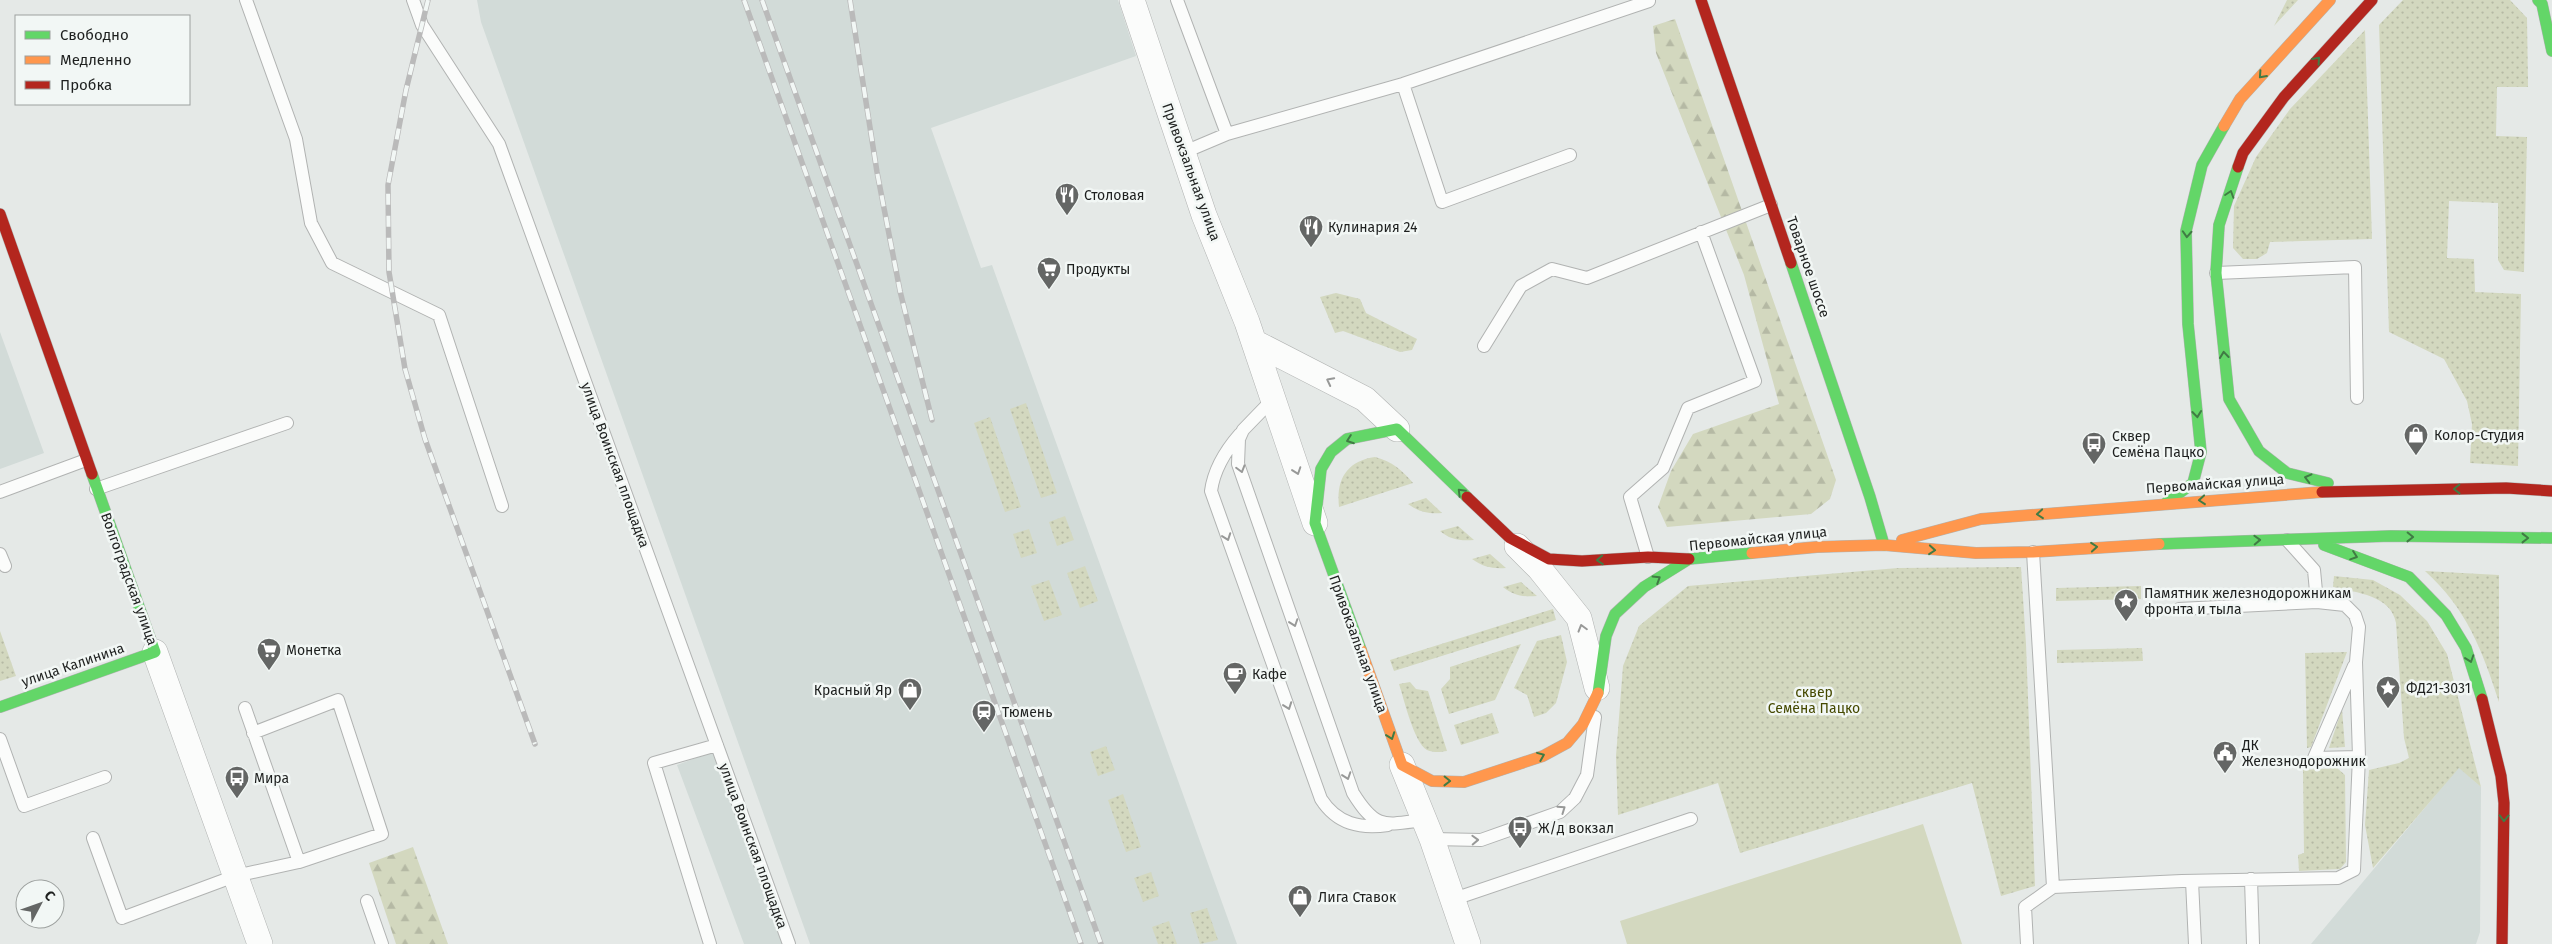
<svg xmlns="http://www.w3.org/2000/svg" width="2552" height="944" font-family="'Fira Sans',sans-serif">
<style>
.built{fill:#d2dbd8}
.grass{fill:url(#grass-dots)}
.forest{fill:url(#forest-firs)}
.garden{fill:#d3d8bf}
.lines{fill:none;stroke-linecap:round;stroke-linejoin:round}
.lane-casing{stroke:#b1b3b2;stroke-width:14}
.street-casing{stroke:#b1b3b2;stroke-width:26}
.fast-casing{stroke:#b1b3b2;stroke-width:12}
.slow-casing{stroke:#b1b3b2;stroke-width:12}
.jam-casing{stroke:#b1b3b2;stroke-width:12}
.lane{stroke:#fbfcfb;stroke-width:12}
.street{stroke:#fbfcfb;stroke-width:25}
.fast{stroke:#63d668;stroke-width:11}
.slow{stroke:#ff974d;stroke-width:11}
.jam{stroke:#b3261e;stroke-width:11}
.rail-casing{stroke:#bababa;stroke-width:5.5}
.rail{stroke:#f2f7f5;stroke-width:4;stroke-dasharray:11;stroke-linecap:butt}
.oneway{stroke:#407b44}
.oneway2{stroke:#989998}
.labels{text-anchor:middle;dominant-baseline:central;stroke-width:5;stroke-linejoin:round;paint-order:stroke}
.street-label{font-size:14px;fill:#1e201f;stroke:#f2f7f5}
.poi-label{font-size:14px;fill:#1e201f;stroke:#f2f7f5;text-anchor:start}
.park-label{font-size:14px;fill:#454900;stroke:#f2f7f5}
</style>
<defs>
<pattern id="grass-dots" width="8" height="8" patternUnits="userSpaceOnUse" patternTransform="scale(1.25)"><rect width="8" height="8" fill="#d3d8bf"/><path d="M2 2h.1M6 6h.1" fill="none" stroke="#b5b9a4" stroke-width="1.8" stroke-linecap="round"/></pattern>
<pattern id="forest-firs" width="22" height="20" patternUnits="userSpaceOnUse" patternTransform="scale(1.25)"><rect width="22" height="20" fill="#d3d8bf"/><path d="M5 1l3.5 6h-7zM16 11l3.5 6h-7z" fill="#b5b9a4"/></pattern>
</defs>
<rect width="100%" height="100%" fill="#e5e9e7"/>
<path class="built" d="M477,0H1118L1136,56L931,128L981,268L992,265L1237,944H810L481,22Z
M0,332L44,453L0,469Z
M725,747L796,944H744L677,765Z
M2459,767L2481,787L2480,932L2476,944H2311Z"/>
<path class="grass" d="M2287,0H2298L2274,26Z
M2403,0H2510L2527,18L2528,87H2497L2496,136L2527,137L2524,272L2504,270L2498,260V203L2449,201L2447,258L2474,259L2475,292L2521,294L2518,466L2470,463L2472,424L2467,401L2444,359L2389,332L2379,25Z
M2365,30L2372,239L2270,242L2267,253L2257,259H2243L2233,248L2234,206L2256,157L2290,109Z
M1336,293L1360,299L1366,313L1417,339L1412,350L1400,352L1343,331L1335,333L1320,297Z
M1026,403L1057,493L1041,498L1010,409Z
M990,417L1021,507L1005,512L974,423Z
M1375,457C1393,462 1402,470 1413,483L1339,507C1336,479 1347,461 1375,457Z
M1426,498L1442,513C1428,514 1419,512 1408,504Z
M1065,516L1074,540L1057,546L1049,522Z
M1458,526L1474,540C1460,541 1451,540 1440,531Z
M1029,529L1037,553L1021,558L1013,534Z
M1490,554L1506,568C1493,569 1483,567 1472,559Z
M1085,566L1098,601L1080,608L1067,573Z
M2021,567L2026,644L2035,886L2001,896L1972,783L1740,853L1718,783L1618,815L1616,756L1623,666L1639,626L1688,586L1898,568Z
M2425,571L2499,575V702C2482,650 2467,609 2425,571Z
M2334,576L2373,580L2400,595L2427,621L2447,654L2481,787L2459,768L2373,868L2365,825L2369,770L2399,763L2409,758L2404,738L2396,623C2391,595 2357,593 2333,587Z
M1049,580L1062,615L1044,621L1031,586Z
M1521,582L1537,596C1524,597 1514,596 1503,587Z
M2141,586V599L2056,601V588Z
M1553,609L1556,620L1394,671L1390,660Z
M0,631L16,676L0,681Z
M1561,635L1567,662L1556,703L1546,713L1534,717L1527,695L1514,688L1537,641Z
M1521,644L1495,700L1449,714L1441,689L1450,679V667Z
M2142,648L2143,661L2057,663V650Z
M2347,652L2311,747L2307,748L2305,653Z
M1410,682L1416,689L1428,691L1447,751C1441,752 1434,753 1427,750C1414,743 1404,699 1399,684Z
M2342,709L2345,747L2329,748Z
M1492,713L1499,733L1461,745L1454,725Z
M1106,746L1115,770L1098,776L1090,752Z
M2337,768L2345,775L2346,862L2340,869L2299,871L2298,855L2304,853L2303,770Z
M1123,794L1141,847L1126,852L1108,800Z
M1151,872L1159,896L1143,902L1134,878Z
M1207,908L1218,940L1200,944L1190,913Z
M1169,921L1177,944H1158L1152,927Z"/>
<path class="forest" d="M1675,19L1836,480L1830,499L1811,514L1667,527L1658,507L1671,471L1693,434L1779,404L1744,275L1656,53L1653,26Z
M413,847L448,944H396L369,863Z"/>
<path class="garden" d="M1923,824L1962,944H1627L1620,921Z"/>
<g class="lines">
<defs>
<path id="lane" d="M246,0L296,139L311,223L332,263L439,315L502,506
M413,0L422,25L499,144L789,944
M1177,0L1227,134
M1403,84L1442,202L1570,155
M1182,153L1227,134L1403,84L1649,1
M2216,273L2355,267L2357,398
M1484,346L1521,286L1552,269L1587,278L1771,205
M1273,399L1243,430L1239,439L1238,464L1353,793C1376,830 1384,825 1424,820
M1240,434C1226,450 1214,469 1211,491L1321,799C1337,824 1360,829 1388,825
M96,489L287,423
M0,492L86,460
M2287,540L2314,570L2317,602
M0,554L5,566
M1648,557L1630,497L1663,468L1688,408L1755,381L1701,232
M2354,666L2314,758L2359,757
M253,733L338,700L382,834L299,862
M0,739L24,806L105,777
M93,838L122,918L235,876L299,862L245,708
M1432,839L1481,840L1560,812L1575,798L1587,775L1595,717
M2251,879L2253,944
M2192,881L2195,944
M2053,887L2182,881L2338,878L2354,870L2359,757L2356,662L2359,627L2355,615L2345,605L2317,602L2179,609
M1454,899L1691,819
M367,901L382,944
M710,944L654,763L717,745
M2027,944L2025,907L2053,887L2033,552"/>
<path id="street" d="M1132,0L1204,215L1247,322L1315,523
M1254,342L1365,399L1397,429
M1517,546L1539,568L1579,618L1597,688
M155,652L260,944
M1402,765L1432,839L1468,944"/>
<path id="fast" d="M2538,0L2542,4L2552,51
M2238,167L2219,225L2216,273L2229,399L2259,451L2287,473L2328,483
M1791,263L1870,497L1884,545
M2166,503L2193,483L2201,452L2188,324L2186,231L2202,165L2224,126
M2159,544L2391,536L2552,538
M2324,545L2409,577L2446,615L2466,648L2482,699
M1361,650L1315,523L1321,469L1331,452L1347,439L1397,429L1467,497
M1598,693L1606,636L1615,614L1644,587L1689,559L1752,553
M0,707L155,652L92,474"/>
<path id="slow" d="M2224,126L2240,99L2330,0
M1902,540L1981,519L2322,492
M1752,553L1817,547L1884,545L1976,553L2033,552L2159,544
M1361,650L1402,765L1432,781L1464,782L1543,756L1567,743L1583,724L1598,693"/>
<path id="jam" d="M1701,0L1791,263
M2238,167L2243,153L2284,97L2372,0
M0,214L92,474
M2322,492L2506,488L2552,491
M1467,497L1510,538L1549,559L1582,561L1648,557L1689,559
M2482,699L2501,776L2504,803L2502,944"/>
</defs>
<use href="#lane" class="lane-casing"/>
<use href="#street" class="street-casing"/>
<use href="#fast" class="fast-casing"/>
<use href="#slow" class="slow-casing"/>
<use href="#jam" class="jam-casing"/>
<use href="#lane" class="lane"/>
<use href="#street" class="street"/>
<use href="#fast" class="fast"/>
<use href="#slow" class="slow"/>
<use href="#jam" class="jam"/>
<defs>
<path id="rail" d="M428,0L406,90L388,185L389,272L405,369L425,439L535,744
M744,0L1081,944
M762,0L1101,944
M850,0L877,172L900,291L932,420"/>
</defs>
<use href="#rail" class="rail-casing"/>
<use href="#rail" class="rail"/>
</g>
<defs><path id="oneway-chevron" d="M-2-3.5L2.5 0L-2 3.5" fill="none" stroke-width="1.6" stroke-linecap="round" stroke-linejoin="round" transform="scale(1.25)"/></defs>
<g class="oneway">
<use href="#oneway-chevron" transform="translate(2317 60) rotate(-48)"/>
<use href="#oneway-chevron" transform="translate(2262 75) rotate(132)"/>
<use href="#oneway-chevron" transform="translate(2230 194) rotate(-72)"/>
<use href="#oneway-chevron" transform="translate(2187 234) rotate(93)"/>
<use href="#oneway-chevron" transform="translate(2224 355) rotate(-96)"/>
<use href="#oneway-chevron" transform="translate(2197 414) rotate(84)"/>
<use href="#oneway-chevron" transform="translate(1350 440) rotate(160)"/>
<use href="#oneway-chevron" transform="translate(2308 478) rotate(-166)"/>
<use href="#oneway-chevron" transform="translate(2457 489) rotate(179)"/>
<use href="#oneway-chevron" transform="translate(1461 492) rotate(-135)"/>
<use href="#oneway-chevron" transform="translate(2202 500) rotate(175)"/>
<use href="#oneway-chevron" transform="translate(2040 514) rotate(175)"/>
<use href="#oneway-chevron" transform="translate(2410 537) rotate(1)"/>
<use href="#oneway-chevron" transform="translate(2525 538)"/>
<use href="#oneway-chevron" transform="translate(2257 540) rotate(-2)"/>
<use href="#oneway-chevron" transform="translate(2094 547) rotate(-5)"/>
<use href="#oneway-chevron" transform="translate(1932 550) rotate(5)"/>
<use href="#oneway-chevron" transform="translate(2354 556) rotate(19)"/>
<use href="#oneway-chevron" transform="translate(1600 560) rotate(176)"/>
<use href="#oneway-chevron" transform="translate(1657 579) rotate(-32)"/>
<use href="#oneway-chevron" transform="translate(2470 659) rotate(71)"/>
<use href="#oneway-chevron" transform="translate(1391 736) rotate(70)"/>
<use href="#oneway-chevron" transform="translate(1541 756) rotate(-22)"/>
<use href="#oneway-chevron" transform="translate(1447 781) rotate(1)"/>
<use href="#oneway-chevron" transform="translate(2504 818) rotate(91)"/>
</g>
<g class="oneway2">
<use href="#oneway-chevron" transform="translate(1330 381) rotate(-153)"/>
<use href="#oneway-chevron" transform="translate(1241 469) rotate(74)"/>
<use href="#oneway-chevron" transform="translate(1297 471) rotate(71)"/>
<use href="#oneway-chevron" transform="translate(1227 537) rotate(70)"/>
<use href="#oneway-chevron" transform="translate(1294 623) rotate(71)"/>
<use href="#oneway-chevron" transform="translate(1582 628) rotate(-106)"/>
<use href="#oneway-chevron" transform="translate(1288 706) rotate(70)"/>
<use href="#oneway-chevron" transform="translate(1347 776) rotate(71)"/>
<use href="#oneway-chevron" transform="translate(1562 809) rotate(-35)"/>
<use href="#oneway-chevron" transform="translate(1475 840) rotate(-2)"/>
</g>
<defs>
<symbol id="restaurant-pin" viewBox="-11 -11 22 30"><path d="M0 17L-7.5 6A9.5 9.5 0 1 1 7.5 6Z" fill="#646665" stroke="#f2f7f5"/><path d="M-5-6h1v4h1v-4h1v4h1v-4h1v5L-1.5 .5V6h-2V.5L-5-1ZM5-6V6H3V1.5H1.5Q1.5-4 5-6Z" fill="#fff"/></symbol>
<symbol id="supermarket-pin" viewBox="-11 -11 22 30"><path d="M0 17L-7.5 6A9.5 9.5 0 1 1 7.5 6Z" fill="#646665" stroke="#f2f7f5"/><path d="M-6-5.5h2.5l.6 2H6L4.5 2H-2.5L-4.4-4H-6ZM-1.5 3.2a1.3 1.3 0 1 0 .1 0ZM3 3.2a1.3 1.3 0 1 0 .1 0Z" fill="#fff"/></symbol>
<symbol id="shop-pin" viewBox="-11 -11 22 30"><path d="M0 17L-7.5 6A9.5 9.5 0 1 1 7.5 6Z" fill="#646665" stroke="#f2f7f5"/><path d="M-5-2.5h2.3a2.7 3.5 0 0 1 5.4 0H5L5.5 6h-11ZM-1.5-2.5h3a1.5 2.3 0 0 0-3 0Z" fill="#fff"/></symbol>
<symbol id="bus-pin" viewBox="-11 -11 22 30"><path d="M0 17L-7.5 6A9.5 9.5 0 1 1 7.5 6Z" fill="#646665" stroke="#f2f7f5"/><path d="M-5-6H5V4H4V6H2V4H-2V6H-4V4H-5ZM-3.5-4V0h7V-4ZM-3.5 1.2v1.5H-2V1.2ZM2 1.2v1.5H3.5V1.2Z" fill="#fff"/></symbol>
<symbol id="sight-pin" viewBox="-11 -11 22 30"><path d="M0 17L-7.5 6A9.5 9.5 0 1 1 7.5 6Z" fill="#646665" stroke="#f2f7f5"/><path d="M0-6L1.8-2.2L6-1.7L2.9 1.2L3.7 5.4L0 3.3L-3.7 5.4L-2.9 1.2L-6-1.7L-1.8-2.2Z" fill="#fff"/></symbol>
<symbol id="cafe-pin" viewBox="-11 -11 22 30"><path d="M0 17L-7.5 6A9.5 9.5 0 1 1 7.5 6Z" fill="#646665" stroke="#f2f7f5"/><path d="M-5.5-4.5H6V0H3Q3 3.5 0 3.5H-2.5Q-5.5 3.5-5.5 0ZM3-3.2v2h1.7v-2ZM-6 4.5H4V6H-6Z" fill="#fff"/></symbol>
<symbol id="station-pin" viewBox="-11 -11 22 30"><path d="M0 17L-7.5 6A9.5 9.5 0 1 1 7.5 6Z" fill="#646665" stroke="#f2f7f5"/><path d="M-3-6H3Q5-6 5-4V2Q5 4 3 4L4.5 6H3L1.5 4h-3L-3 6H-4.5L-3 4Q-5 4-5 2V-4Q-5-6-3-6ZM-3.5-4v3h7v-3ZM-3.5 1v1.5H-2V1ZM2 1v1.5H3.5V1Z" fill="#fff"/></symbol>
<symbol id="civic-pin" viewBox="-11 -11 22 30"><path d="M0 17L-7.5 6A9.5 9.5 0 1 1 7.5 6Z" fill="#646665" stroke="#f2f7f5"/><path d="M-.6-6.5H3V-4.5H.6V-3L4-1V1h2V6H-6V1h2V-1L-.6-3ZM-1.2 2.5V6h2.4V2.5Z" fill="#fff"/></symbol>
</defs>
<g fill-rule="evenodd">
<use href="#restaurant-pin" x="1053" y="181" width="28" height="38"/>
<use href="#restaurant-pin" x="1297" y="213" width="28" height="38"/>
<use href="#supermarket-pin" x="1035" y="255" width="28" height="38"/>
<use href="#shop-pin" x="2402" y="421" width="28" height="38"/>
<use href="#bus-pin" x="2080" y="430" width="28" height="38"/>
<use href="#sight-pin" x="2112" y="587" width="28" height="38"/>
<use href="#supermarket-pin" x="255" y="636" width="28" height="38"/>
<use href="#cafe-pin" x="1221" y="660" width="28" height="38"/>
<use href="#sight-pin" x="2374" y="674" width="28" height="38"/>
<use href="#shop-pin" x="896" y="676" width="28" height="38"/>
<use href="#station-pin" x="970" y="698" width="28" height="38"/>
<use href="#civic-pin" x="2211" y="739" width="28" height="38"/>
<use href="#bus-pin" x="223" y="764" width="28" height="38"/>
<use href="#bus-pin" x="1506" y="814" width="28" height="38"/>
<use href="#shop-pin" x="1286" y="883" width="28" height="38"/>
</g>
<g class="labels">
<g class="street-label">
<text transform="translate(1191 172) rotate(70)">Привокзальная улица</text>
<text transform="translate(1808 267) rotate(71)">Товарное шоссе</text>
<text transform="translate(615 465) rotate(70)">улица Воинская площадка</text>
<text transform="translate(2215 484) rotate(-4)">Первомайская улица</text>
<text transform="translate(1758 539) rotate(-6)">Первомайская улица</text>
<text transform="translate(129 579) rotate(70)">Волгоградская улица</text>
<text transform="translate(1358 644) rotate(70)">Привокзальная улица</text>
<text transform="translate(73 665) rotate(-19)">улица Калинина</text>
<text transform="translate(753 846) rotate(70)">улица Воинская площадка</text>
</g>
<g class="poi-label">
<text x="1084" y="195">Столовая</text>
<text x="1328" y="227">Кулинария 24</text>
<text x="1066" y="269">Продукты</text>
<text x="2434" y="435">Колор-Студия</text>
<text x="2112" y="436">Сквер<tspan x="2112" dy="16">Семёна Пацко</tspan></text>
<text x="2144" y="593">Памятник железнодорожникам<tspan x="2144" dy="16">фронта и тыла</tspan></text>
<text x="286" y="650">Монетка</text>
<text x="1252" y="674">Кафе</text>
<text x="2406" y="688">ФД21-3031</text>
<text x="892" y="690" text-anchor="end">Красный Яр</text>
<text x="1002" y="712">Тюмень</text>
<text x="2242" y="745">ДК<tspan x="2242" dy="16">Железнодорожник</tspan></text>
<text x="254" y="778">Мира</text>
<text x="1538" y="828">Ж/д вокзал</text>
<text x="1318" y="897">Лига Ставок</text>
</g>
<g class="park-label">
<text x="1814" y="692">сквер<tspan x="1814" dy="16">Семёна Пацко</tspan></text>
</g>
</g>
<rect x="15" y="15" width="175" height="90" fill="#f2f7f5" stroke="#9da19f"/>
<rect x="25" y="31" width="25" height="8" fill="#63d668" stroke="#9da19f"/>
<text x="60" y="40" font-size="15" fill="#1e201f">Свободно</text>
<rect x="25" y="56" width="25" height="8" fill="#ff974d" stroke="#9da19f"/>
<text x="60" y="65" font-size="15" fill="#1e201f">Медленно</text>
<rect x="25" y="81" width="25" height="8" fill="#b3261e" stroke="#9da19f"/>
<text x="60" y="90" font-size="15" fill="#1e201f">Пробка</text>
<g transform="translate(40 904) rotate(49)"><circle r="24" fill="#f2f7f5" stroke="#9da19f"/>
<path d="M0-4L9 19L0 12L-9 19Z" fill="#646665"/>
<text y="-8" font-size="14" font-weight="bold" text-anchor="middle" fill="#1e201f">С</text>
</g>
</svg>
